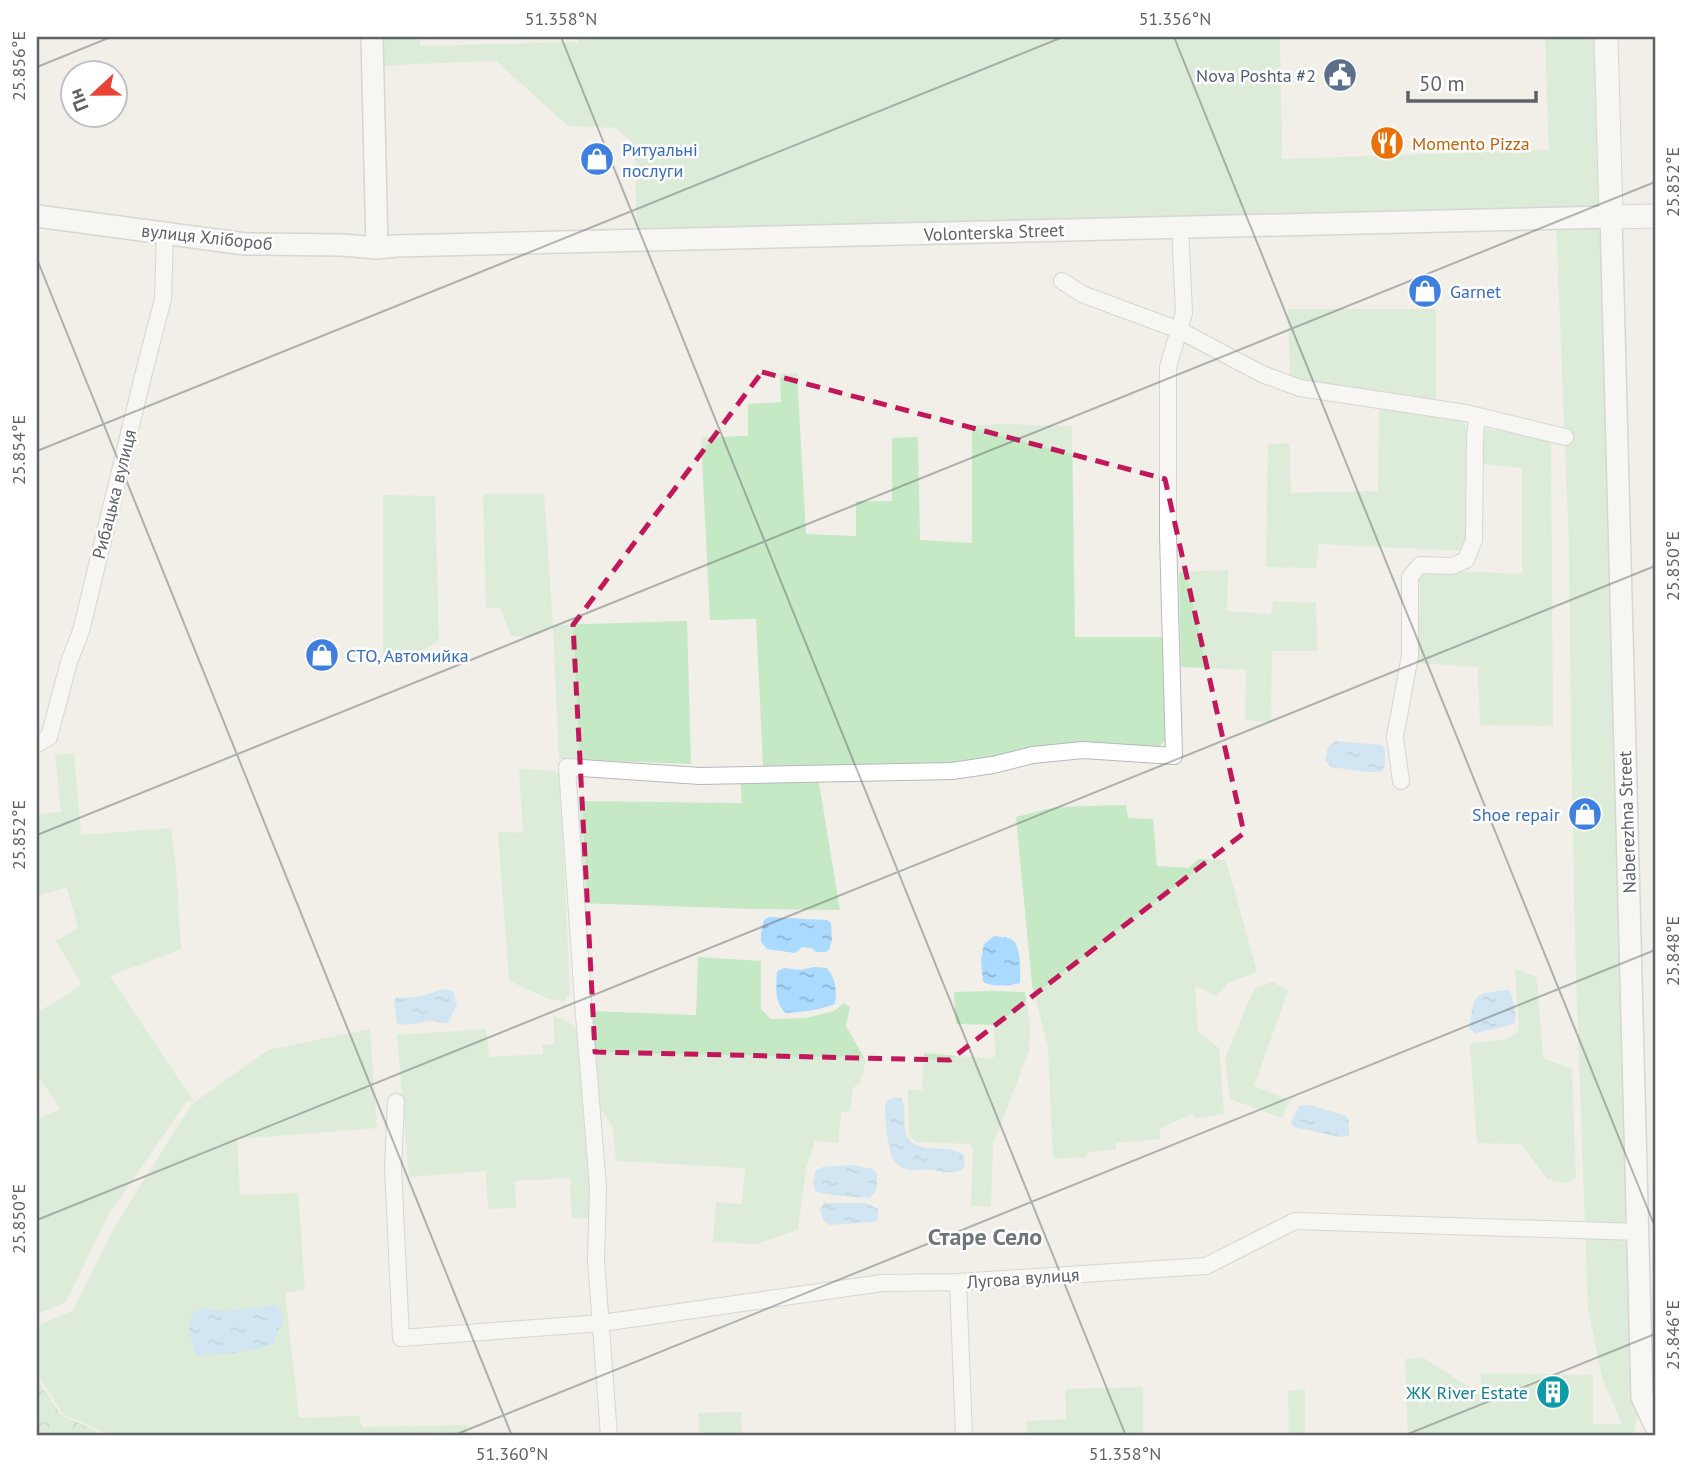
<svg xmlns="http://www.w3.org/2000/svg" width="1692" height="1473" font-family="'PT Sans',sans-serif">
<defs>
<pattern id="forest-crowns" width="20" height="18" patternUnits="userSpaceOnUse" patternTransform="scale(1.75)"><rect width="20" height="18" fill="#c5e8c5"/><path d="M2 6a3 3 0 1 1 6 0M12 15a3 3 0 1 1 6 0" fill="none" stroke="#a3c0a4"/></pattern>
<pattern id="water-ripples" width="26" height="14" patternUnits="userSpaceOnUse" patternTransform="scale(1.75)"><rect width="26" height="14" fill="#aadaff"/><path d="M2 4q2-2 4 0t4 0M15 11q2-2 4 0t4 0" fill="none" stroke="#8eb4d2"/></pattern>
</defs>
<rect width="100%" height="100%" fill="#f1efe8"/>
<path fill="#c5e8c5" d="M372 37H419L420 46 578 42V37H1280L1282 159 1549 150 1545 37H1606L1642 1397 1633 1436H1408L1405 1359 1424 1358 1480 1394 1481 1373 1593 1375V1424H1622L1602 1378 1588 1308 1576 977 1571 734 1569 547 1556 219 637 240 635 159 631 141 616 128 568 126 496 61 415 64 373 67Z
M1288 309H1436V402L1294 381 1290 377Z
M797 373 806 534 856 536V501H892V438L918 437 920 540 972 543V426L999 424 1072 426 1075 637H1167L1166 739 1160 746 1149 749 951 765 763 766 756 619 710 620 701 437 748 436V404L781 402 780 374Z
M1379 406 1457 417 1465 423 1467 431 1468 533 1464 551 1319 544 1316 568 1266 567 1268 444 1289 443 1291 493 1378 491Z
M1484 428 1547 440 1551 445 1553 726 1480 725 1478 667 1418 663 1420 577 1429 570 1522 574V468L1479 464Z
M483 494H544L553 625 687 621 691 764 559 759 553 626C536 637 532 638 511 636L500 608H486Z
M383 495 435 496 439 641 419 653 383 652Z
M1228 570 1227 611 1271 614 1273 601 1316 603 1317 651H1272L1271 722 1245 720 1246 670 1181 667 1179 572Z
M74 753 81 835 171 828 176 869 181 949 110 976 192 1099 195 1100 187 1101 109 1214 66 1302 37 1314V1119L61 1109 37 1075V1013L82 985 56 941 78 928 67 887 37 896V814L61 812 55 755Z
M519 769 556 771 560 775 570 993 565 1001 549 999 514 983 509 979 498 832 523 833Z
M740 778H812L819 783 840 910 755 909 578 903 573 801 742 803Z
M1126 805 1128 818 1153 819 1157 866 1189 868 1198 859 1226 860 1257 972 1229 982 1216 996 1195 986 1198 1032 1219 1048 1224 1114 1196 1118 1191 1114 1159 1129 1161 1139 1116 1143V1149L1089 1152 1086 1157 1053 1159 1048 1047 1032 985 1016 817 1056 807Z
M698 957 761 961V1009L771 1019 806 1018 834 1011 844 1003 850 1007 846 1026 866 1061 860 1083 853 1088 850 1111 841 1112 838 1143 815 1141 806 1169 798 1230 756 1244 713 1242 716 1202 742 1204 745 1168 616 1161 613 1127 601 1110 594 1039 589 1011 696 1015Z
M1515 968 1537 977 1543 1058 1572 1069 1576 1177 1566 1183 1547 1179 1521 1144 1477 1143 1470 1044 1508 1039 1519 1030Z
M1273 982 1288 991 1254 1086 1290 1100 1282 1118 1230 1099 1225 1058 1254 989Z
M991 991 1025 992 1030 1023 1029 1051 993 1144 991 1207 971 1206 973 1148 969 1144 916 1142 909 1134 908 1089 922 1090 924 1053 992 1059 996 1053 993 1025 956 1024 954 992Z
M553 1015 570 1023 580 1032 594 1218 572 1219 570 1178 515 1181 516 1208 488 1209 486 1171 409 1177 397 1035 486 1029 489 1057 543 1054 542 1045 555 1044Z
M370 1029 377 1128 237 1139 240 1195 298 1193 305 1290 285 1293 299 1418 359 1416 362 1427 467 1425 468 1436H113L63 1414 37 1374V1326L73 1311 115 1226 192 1104 268 1050Z
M1143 1387V1436H1027V1421L1066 1419 1065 1389Z
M1305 1389V1436H1289L1288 1391Z
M741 1412 742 1436H700L698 1413Z"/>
<path fill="url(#forest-crowns)" d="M37 1379 61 1415 108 1436H37Z"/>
<path fill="url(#water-ripples)" d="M1335 741 1382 745 1385 750V767L1381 772H1367L1331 767 1325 760 1328 747Z
M769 917 827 920 831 923 832 940 829 950 825 952H816L812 948 802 947 795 953 767 949 761 942V933L764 920Z
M994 936C999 937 1006 937 1011 939 1022 945 1020 972 1020 983 1010 986 992 987 983 982L981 959 984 944Z
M814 967 827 968C836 979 837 991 835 1004 820 1010 803 1012 786 1013 774 1003 776 986 777 971L784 968 801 970Z
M442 989 453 991 457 1005 448 1023C442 1023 435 1021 429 1021 418 1023 408 1027 397 1023L394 1001 396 998C411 998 428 996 442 989Z
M1508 990 1511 993C1513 1003 1518 1015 1514 1024L1475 1033 1469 1029C1476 993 1470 994 1508 990Z
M895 1097 902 1099C907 1111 902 1122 906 1134 914 1156 946 1143 963 1154L965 1167C956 1175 944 1172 933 1170 924 1169 909 1172 901 1167 900 1166 894 1161 893 1159 888 1151 883 1109 886 1101Z
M1310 1105 1346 1116 1349 1121V1136L1340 1137 1294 1127 1291 1122 1299 1106Z
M853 1165 873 1169 877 1174C877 1184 878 1193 869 1198L832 1195 816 1192 813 1184 816 1170 823 1167Z
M824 1203H866L878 1209V1220L874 1222 830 1225 823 1220 820 1209Z
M275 1304C293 1323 275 1326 274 1344 249 1352 222 1356 196 1355 191 1342 180 1311 204 1309 209 1308 215 1311 221 1311 239 1310 258 1308 275 1304Z"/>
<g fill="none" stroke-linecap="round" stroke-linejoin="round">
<g stroke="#b5b8bc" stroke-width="18">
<path id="minor" d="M1062 281 1082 294 1179 330 1262 374 1300 388 1466 413 1565 437
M37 744 49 737 69 662 81 631 143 376 163 299 165 234
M1401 781 1395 737 1410 656V577L1420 565 1452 566 1466 560 1474 540 1475 438 1477 416
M396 1102 393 1167 401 1338 602 1323 882 1283 958 1282 1206 1266 1295 1221 1638 1232
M958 1282 964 1436
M609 1436 596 1260 598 1187 584 1015 567 767 700 776 952 771 993 765 1033 755 1083 750 1174 756 1168 535V367L1184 313 1180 226"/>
</g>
<g stroke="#b5b8bc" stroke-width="24">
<path id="tertiary" d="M372 37 377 248
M37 216 245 244 342 245 377 248 396 246 1611 217 1642 1397 1655 1425"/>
</g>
<g stroke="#b6babf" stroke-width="25">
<path id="secondary" d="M1606 37 1611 217 1655 216"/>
</g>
<use href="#minor" stroke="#fff" stroke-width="16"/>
<use href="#tertiary" stroke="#fff" stroke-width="21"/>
<use href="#secondary" stroke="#fff" stroke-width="23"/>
</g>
<path d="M0 0H1692V1473H0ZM762 372 1165 479 1244 833 950 1060 595 1052 573 625Z" fill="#f1efe8" fill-opacity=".55" fill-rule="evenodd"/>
<path fill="none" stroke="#c2185b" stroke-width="5" stroke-dasharray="14 9" stroke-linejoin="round" d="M762 372 1165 479 1244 833 950 1060 595 1052 573 625Z"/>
<path fill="none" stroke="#5f6368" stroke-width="2" stroke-opacity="0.45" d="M561 37 1126 1436M1174 37 1655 1227M37 67 111 37M37 259 512 1436M37 451 1063 37M37 835 1655 182M37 1220 1655 566M452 1436 1655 950M1403 1436 1655 1334"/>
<defs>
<g id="civic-disc" transform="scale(1.75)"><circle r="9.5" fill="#5c6f8a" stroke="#fff"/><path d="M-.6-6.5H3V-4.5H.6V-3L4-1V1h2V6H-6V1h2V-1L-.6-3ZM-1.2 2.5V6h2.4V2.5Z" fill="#fff"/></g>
<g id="restaurant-disc" transform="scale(1.75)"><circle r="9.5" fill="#e8710a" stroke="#fff"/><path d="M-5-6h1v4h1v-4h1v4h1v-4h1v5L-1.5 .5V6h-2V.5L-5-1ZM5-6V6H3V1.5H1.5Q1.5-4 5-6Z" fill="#fff"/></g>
<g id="shop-disc" transform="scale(1.75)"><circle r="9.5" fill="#3f7fe0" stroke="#fff"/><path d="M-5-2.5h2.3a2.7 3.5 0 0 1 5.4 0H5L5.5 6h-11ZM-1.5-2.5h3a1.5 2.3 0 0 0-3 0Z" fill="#fff"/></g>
<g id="building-disc" transform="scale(1.75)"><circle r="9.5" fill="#0f9aa8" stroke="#fff"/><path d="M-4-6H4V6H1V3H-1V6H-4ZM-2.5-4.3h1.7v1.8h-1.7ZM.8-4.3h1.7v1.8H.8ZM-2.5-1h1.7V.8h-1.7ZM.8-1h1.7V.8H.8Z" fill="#fff"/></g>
</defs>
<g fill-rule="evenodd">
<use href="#civic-disc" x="1340" y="75"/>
<use href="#restaurant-disc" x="1387" y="143"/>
<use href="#shop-disc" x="597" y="159"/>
<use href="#shop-disc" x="1425" y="291"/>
<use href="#shop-disc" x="322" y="655"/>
<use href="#shop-disc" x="1585" y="814"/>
<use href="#building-disc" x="1553" y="1392"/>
</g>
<g text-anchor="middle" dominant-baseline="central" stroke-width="5" stroke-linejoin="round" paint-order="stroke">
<g font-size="18" fill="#4e5e75" stroke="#fff" text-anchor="end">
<text x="1316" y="75">Nova Poshta #2</text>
</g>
<g font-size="18" fill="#c56008" stroke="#fff" text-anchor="start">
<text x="1412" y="143">Momento Pizza</text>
</g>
<g font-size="18" fill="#366cbe" stroke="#fff" text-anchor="start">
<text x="622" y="149">Ритуальні<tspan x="622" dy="21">послуги</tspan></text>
<text x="1450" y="291">Garnet</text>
<text x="346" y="655">СТО, Автомийка</text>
<text x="1560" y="814" text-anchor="end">Shoe repair</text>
</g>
<g font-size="18" fill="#5f6368" stroke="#fff">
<text transform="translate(994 232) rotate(-2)">Volonterska Street</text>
<text transform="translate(207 237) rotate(6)">вулиця Хлібороб</text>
<text transform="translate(114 494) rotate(-76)">Рибацька вулиця</text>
<text transform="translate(1627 822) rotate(-92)">Naberezhna Street</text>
<text transform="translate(1023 1278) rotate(-4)">Лугова вулиця</text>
</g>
<g font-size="18" fill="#0d838f" stroke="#fff" text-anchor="end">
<text x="1528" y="1392">ЖК River Estate</text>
</g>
<g font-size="24" font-weight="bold" fill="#70757a" stroke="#fff">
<text x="985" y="1236">Старе Село</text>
</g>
</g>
<rect width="1692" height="1473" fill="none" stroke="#ffffff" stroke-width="77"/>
<g transform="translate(94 94) rotate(248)"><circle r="33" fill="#ffffff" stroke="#bfc1c3" stroke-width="2"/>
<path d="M0-5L12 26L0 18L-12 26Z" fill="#ea4335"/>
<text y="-10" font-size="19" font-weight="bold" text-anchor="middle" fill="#5f6368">Пн</text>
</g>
<path d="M1408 91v10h128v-10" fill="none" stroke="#5f6368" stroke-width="3.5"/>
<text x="1419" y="91" font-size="21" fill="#5f6368" stroke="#ffffff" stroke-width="5" paint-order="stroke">50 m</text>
<rect x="38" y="38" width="1616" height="1396" fill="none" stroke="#5f6368" stroke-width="2.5"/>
<g font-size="18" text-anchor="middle" fill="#5f6368">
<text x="561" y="25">51.358°N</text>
<text x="1175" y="25">51.356°N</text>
<text transform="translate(19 66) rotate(-90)" y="6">25.856°E</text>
<text transform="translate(1673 182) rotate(-90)" y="6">25.852°E</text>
<text transform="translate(19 450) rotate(-90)" y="6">25.854°E</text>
<text transform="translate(1673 566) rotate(-90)" y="6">25.850°E</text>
<text transform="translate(19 835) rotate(-90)" y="6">25.852°E</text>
<text transform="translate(1673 951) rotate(-90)" y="6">25.848°E</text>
<text transform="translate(19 1219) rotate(-90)" y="6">25.850°E</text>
<text transform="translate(1673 1335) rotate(-90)" y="6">25.846°E</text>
<text x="512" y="1460">51.360°N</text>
<text x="1125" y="1460">51.358°N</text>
</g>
</svg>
